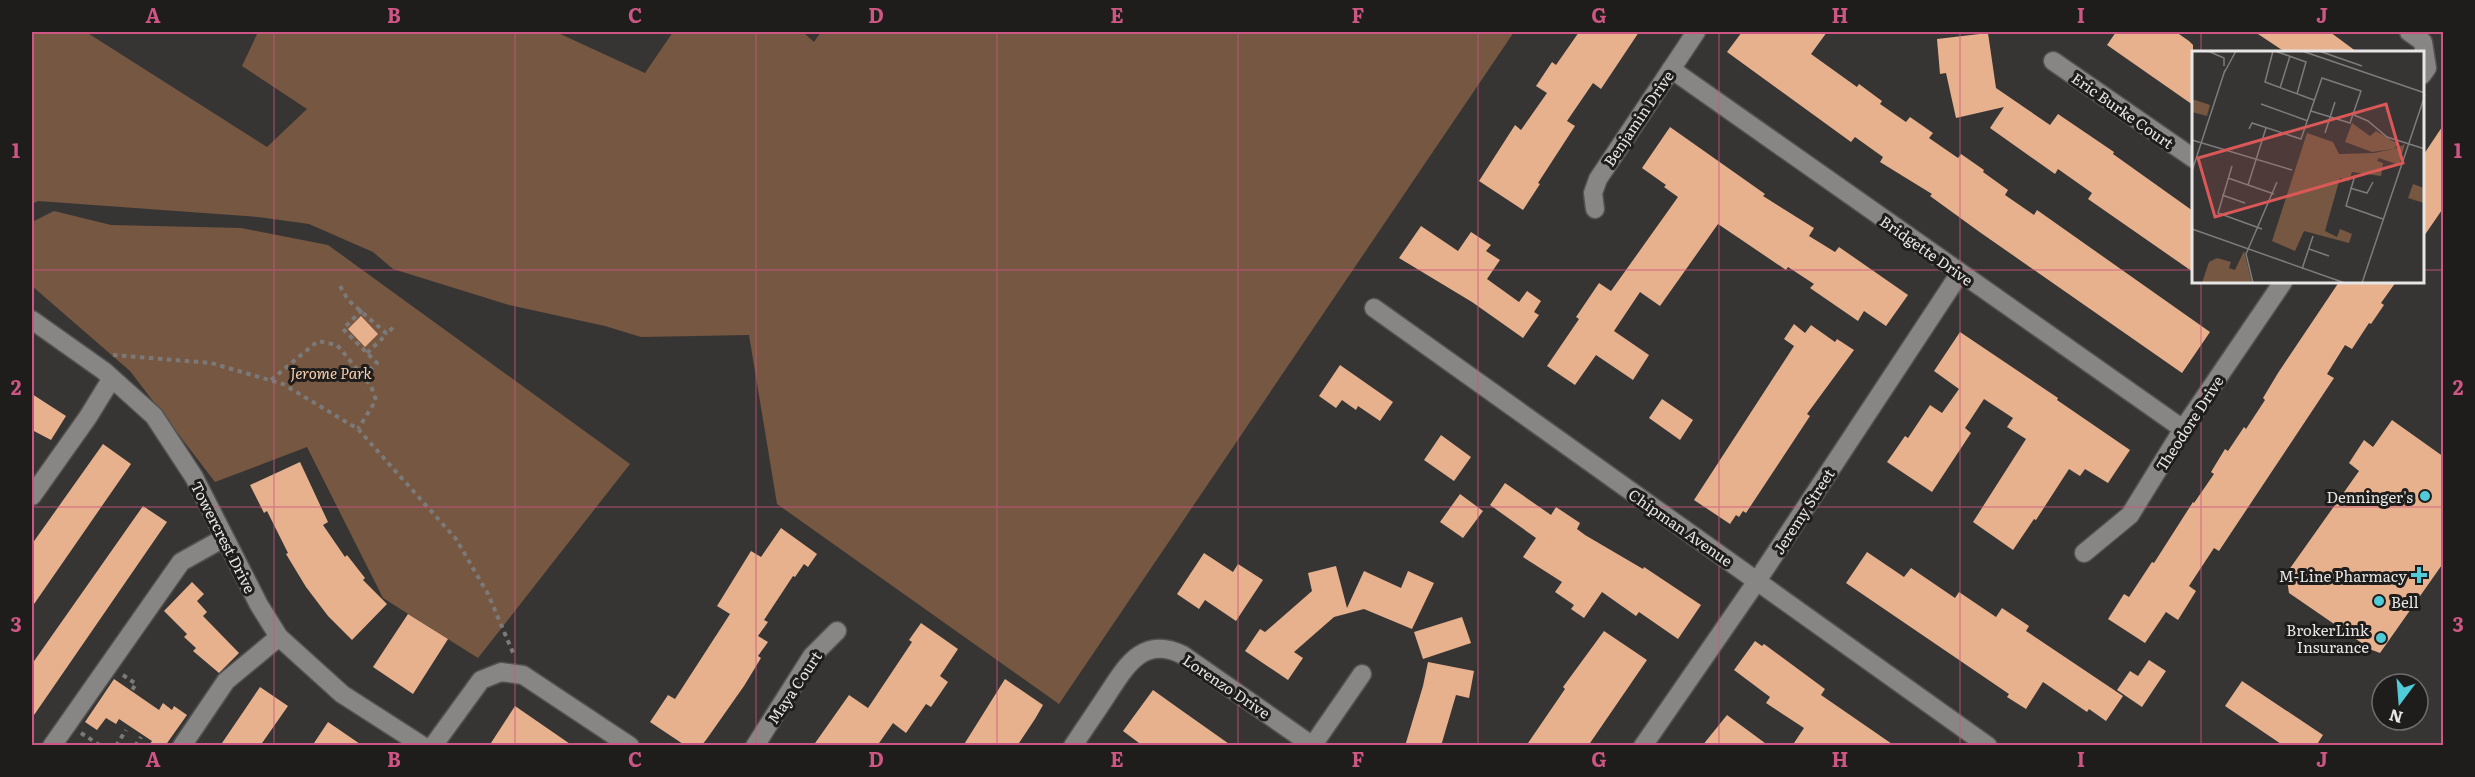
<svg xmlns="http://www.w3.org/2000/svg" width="2475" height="777" font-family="Literata,serif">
<rect width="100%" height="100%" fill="#373534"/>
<path fill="#765741" d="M32 32H86L267 147 307 109 242 66 258 32H556L645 73 673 32H803L814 42 821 32H1514L1059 704 777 504 749 335 641 337 605 326 509 305 393 269 373 252 309 224 258 217 38 201 32 204Z
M54 211 111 225 241 228 328 245 630 464 478 658 383 598 307 447 215 482 130 371 32 286V222Z"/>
<path fill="#e7b18d" d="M1579 32H1639L1601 89 1593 83 1567 121 1575 126 1538 183 1540 184 1523 210 1479 181 1515 125 1521 130 1547 93 1536 86 1552 62 1556 65Z
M1742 32H1827L1811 54 1857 87 1859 84 1882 101 1880 104 1906 122 1910 117 1933 133 1929 138 1958 158 1961 154 1984 170 1983 172 2008 190 2005 195 2034 215 2037 210 2210 332 2182 373 1981 233 1930 196 1932 194 1880 162 1883 157 1855 137 1851 142 1727 52Z
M2116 32H2176L2189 41 2193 45V105L2107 45Z
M2255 32H2330L2357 52H2285Z
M1988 33 1996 88 2050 125 2058 114 2114 152 2113 154 2193 211V272L2088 199 2092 193 2058 169 2055 174 1990 128 2004 107 1956 118 1946 73 1940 74 1937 39Z
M2444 124V207L2422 239V157Z
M1670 127 1765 194 1763 196 1814 228 1809 236 1835 252 1839 247 1908 295 1886 326 1864 311 1858 321 1810 288 1814 284 1788 267 1786 270 1718 224 1660 306 1640 292 1614 331 1649 355 1633 380 1596 355 1575 385 1547 366 1579 319 1576 317 1599 283 1611 291 1678 197 1664 187 1666 185 1642 168Z
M1421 226 1458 251 1471 232 1491 245 1486 251 1500 260 1487 279 1519 302 1527 291 1541 301 1534 312 1539 315 1523 338 1472 302 1399 258Z
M2339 282H2396L2381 303 2384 305 2371 324 2369 323 2352 349 2345 345 2327 374 2334 378 2219 551 2214 548 2189 586 2196 591 2178 620 2166 612 2145 643 2108 619 2124 594 2129 597 2152 562 2154 563 2193 502 2194 503 2214 474 2211 472 2225 449 2228 451 2244 427 2246 429 2265 400 2263 398 2278 373Z
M361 316 378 334 365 347 348 329Z
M1794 324 1805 333 1811 325 1835 342 1837 339 1854 350 1807 414 1810 416 1746 513 1743 511 1739 517 1736 515 1730 524 1694 500 1794 346 1784 339Z
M1960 332 2058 398 2057 400 2130 450 2108 483 2085 469 2080 476 2069 469 2036 520 2034 519 2013 550 1973 522 2026 439 2007 427 2013 418 1984 399 1965 428 1971 433 1932 492 1887 462 1905 436 1908 438 1930 405 1942 413 1959 389 1934 371Z
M1340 365 1393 402 1380 421 1358 406 1356 410 1342 400 1336 408 1319 396Z
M32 394 66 416 51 440 32 430Z
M1662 399 1693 420 1680 440 1649 418Z
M2392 420 2444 457V562L2380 653 2372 650 2289 593 2286 574 2359 471 2349 463 2364 440 2373 447Z
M1441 435 1471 457 1454 481 1424 460Z
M103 444 131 464 32 607V544Z
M300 462 328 522 323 525 345 557 347 555 365 578 363 580 387 604 352 640 328 616 306 587 286 554 288 553 267 511 264 513 250 485Z
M1505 483 1551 515 1556 507 1580 523 1577 529 1585 535 1643 569 1644 567 1701 605 1678 639 1639 612 1636 616 1602 592 1584 618 1571 609 1574 605 1555 592 1562 582 1523 557 1536 538 1490 505Z
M1460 494 1483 511 1463 538 1440 522Z
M143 506 167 522 32 718V664Z
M781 528 817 554 808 567 804 564 795 577 793 576 764 620 768 622 758 636 768 642 758 656 761 658 744 686 706 740 701 746H686L650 722 668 695 675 699 730 614 717 606 751 551 761 557Z
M1867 552 1904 577 1911 568 1955 598 1959 592 1996 617 2002 608 2029 626 2026 631 2123 696 2106 721 2089 709 2087 712 2043 682 2026 709 2007 697 2009 694 1846 583Z
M1204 553 1233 572 1238 564 1263 580 1236 621 1205 600 1199 609 1177 594Z
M1336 566 1347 608 1364 571 1401 588 1408 571 1434 583 1412 629 1364 609 1334 617 1294 652 1303 658 1288 680 1245 651 1260 629 1265 632 1312 591 1308 573Z
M192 582 204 594 197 601 207 612 203 616 239 653 219 673 193 651 196 648 184 637 187 634 164 611Z
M408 614 448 639 413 694 373 667Z
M1462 617 1471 643 1423 659 1414 632Z
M921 623 958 649 940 676 948 682 931 707 926 704 906 733 893 723 877 746H813L849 695 868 708 912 642 909 640Z
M1604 631 1647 660 1588 746H1526L1565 689 1563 687Z
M1755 641 1762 646 1764 644 1825 689 1821 695 1895 746H1792L1804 728 1766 703 1770 697 1734 670Z
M2149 660 2166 671 2142 707 2117 690 2130 671 2138 676Z
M1428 662 1474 671 1469 698 1456 695 1441 746H1405L1423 686Z
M114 679 159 710 163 703 172 710 174 706 187 715 165 746H153L150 744 152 741 119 719 116 724 106 718 97 730 85 722Z
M1005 679 1043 705 1035 719 1017 746H963Z
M2242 681 2323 735 2316 746H2284L2225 706Z
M260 687 288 706 260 746H220Z
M1153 690 1181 710 1232 746H1143L1123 731Z
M515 706 573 746H489Z
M1727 715 1769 746H1702Z
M328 722 363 746H312Z"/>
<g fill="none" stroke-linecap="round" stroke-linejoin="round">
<g stroke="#535150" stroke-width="21">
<path id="minor" d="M2409 32 2423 42 2427 68 2422 75
M2053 61 2193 158
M1671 69 2183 429
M1595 209 1593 193 1598 179 1696 32
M1374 308 1988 746
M32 320 104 371 154 416 194 477 259 605 279 637 342 694 423 746
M32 496 88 417 112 378
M2084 553 2130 515 2183 429 2283 282
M1313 745 1362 674
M52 746 181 562 224 538
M182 746 226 681 279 637
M433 746 481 680 501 672 523 675 630 746
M755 746 812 656 837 631
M1073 746C1084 729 1096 712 1107 695 1126 666 1143 635 1183 655L1313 746
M1643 746 1757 581 1960 273"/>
</g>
<path stroke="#7b7a79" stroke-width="4" stroke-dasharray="4.5 4.5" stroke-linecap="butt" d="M340 286 348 300 387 334 395 325
M362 310 343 329 377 363 363 376
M367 353 387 334
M113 355 211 363 283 384 358 429 456 539 488 594 514 655
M271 380 318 341 337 345 371 386 376 400 358 429
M123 675 136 684 132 690
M81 733 101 746
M116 746 126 730
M135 746 141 737"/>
<use href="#minor" stroke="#888684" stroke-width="18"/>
</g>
<path fill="none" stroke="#cd5684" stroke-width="1.5" stroke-opacity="0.55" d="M274 32V746M515 32V746M756 32V746M997 32V746M1238 32V746M1478 32V746M1719 32V746M1960 32V746M2201 32V52M32 270H2193M2422 270H2444M2201 282V746M32 507H2444"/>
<g fill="#52cbd9" stroke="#1e1d1c" stroke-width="2">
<circle cx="2425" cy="496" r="6"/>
<path d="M2416 566h6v6h6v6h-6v6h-6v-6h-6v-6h6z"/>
<circle cx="2379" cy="601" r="6"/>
<circle cx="2381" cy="638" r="6"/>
</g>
<g text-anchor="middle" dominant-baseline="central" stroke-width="6" stroke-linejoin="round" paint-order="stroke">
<g font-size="15" fill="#e7e6e5" stroke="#1e1d1c">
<text transform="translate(2123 110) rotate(35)">Eric Burke Court</text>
<text transform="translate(1638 118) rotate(-56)">Benjamin Drive</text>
<text transform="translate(1927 250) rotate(35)">Bridgette Drive</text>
<text transform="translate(2189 423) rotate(-57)">Theodore Drive</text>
<text transform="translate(1803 511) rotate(-57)">Jeremy Street</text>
<text transform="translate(1681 527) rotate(35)">Chipman Avenue</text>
<text transform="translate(224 537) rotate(63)">Towercrest Drive</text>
<text transform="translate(1227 686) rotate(34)">Lorenzo Drive</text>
<text transform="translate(794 687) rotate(-56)">Maya Court</text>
</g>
<g font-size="15" font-style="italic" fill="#fccfb0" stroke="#1e1d1c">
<text x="331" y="372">Jerome Park</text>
</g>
<g font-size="15" fill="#e7e6e5" stroke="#1e1d1c" text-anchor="end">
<text x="2413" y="496">Denninger's</text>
<text x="2407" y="575">M-Line Pharmacy</text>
<text x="2391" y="601" text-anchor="start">Bell</text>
<text x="2369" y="629">BrokerLink<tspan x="2369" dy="17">Insurance</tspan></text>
</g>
</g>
<g transform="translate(2192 51)">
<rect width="232" height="232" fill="#373534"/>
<path d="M0 48 18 54 15 65 0 61ZM160 72 178 85 184 80 206 93 202 98 213 93 207 114 187 107 185 110 191 112 189 125 160 121 157 130 148 127 133 180 145 186 148 178 165 185 160 183 157 192 112 180 103 200 80 190 115 82 141 91 147 103 182 102 201 98 180 101 153 91ZM221 133 232 137V152L216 147ZM52 200 60 232H10L17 211 25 207 39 211 37 217 43 219Z" fill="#765741"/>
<path fill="none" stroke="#7d7c7b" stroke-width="1.5" d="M16 0 32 7V15M81 0 73 31 122 49M83 0 114 11 105 43M110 0 233 42M127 0 170 15M32 22 44 0M88 37 98 5M69 53 116 70M162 64 176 70 195 86 233 98M57 78 60 72 109 88 130 27 169 40 158 72 119 60M133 82 143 51M0 89 100 119M40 115 26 162 70 178M0 120 33 19M163 124 154 155 191 168M36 127 82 143M56 134 74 77M158 137 175 142 181 131M30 144 53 152M0 178 153 232M117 198 137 205M110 218 121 185M61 232 54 203 85 131M170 232 233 44"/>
<path fill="#da5857" fill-opacity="0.15" stroke="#da5857" stroke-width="3" d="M194 53 211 112 23 166 6 107Z"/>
<rect width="232" height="232" fill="none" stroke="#e7e6e5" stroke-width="3"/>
</g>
<rect width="2475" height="777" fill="none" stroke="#1e1d1c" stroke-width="66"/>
<g transform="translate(2400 702) rotate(196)"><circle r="28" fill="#1e1d1c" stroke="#6e6d6c" stroke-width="1.5"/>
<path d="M0-4.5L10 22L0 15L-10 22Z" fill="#52cbd9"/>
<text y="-9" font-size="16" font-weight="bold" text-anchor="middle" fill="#e7e6e5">N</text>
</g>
<rect x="33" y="33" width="2409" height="711" fill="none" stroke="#cd5684" stroke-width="2"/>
<g font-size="20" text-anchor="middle" font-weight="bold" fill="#cd5684">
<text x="153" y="23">A</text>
<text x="394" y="23">B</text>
<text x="635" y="23">C</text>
<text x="876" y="23">D</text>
<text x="1117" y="23">E</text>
<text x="1358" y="23">F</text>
<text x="1599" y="23">G</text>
<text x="1840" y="23">H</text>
<text x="2081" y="23">I</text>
<text x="2322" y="23">J</text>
<text x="16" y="158">1</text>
<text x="2458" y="158">1</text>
<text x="16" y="395">2</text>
<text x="2458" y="395">2</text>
<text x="16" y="632">3</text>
<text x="2458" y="632">3</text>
<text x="153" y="767">A</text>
<text x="394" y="767">B</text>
<text x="635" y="767">C</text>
<text x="876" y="767">D</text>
<text x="1117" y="767">E</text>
<text x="1358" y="767">F</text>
<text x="1599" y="767">G</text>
<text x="1840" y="767">H</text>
<text x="2081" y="767">I</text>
<text x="2322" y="767">J</text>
</g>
</svg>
